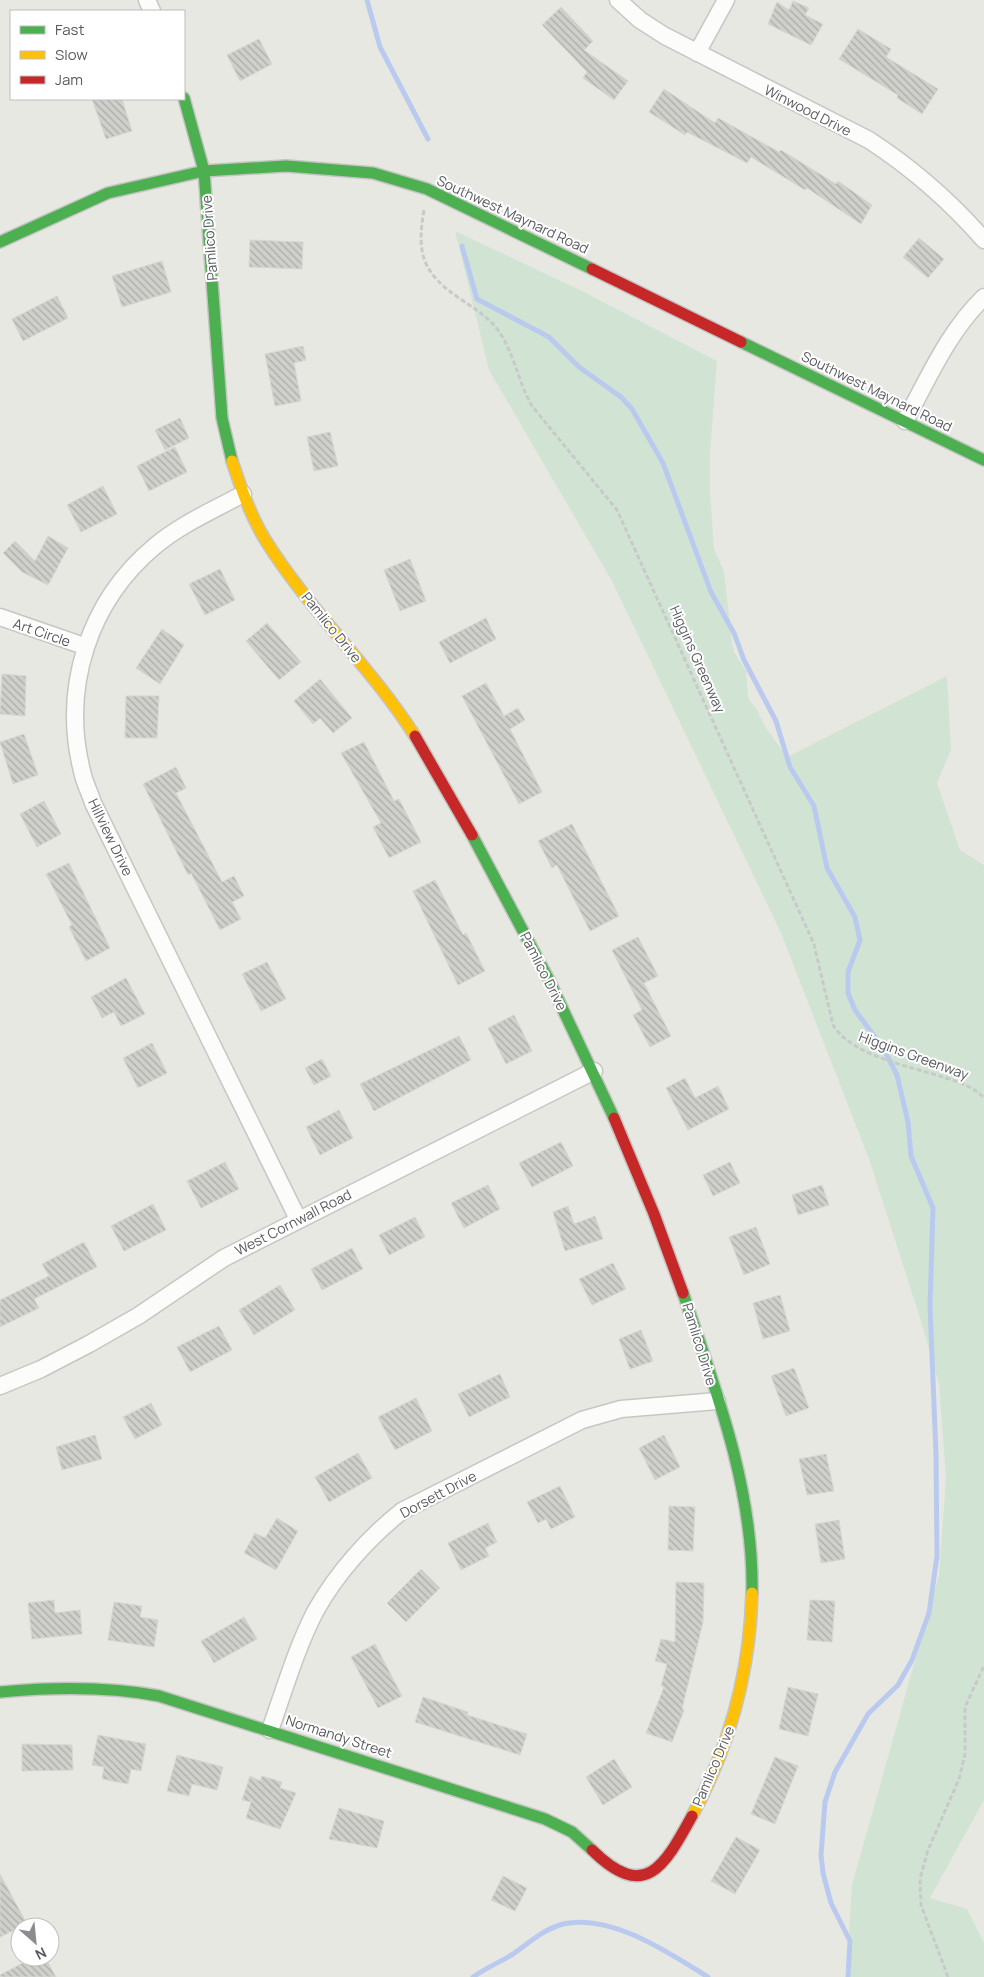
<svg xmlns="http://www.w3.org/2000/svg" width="984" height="1977" font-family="Manrope,sans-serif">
<defs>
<pattern id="building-back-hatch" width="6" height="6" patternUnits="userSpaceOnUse" patternTransform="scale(1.25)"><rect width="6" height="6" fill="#cfcfcb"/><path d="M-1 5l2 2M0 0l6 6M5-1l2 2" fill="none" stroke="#ababa8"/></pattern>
</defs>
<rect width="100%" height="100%" fill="#e8e8e2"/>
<path fill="#d1e4d4" d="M455 231 582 291 717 361 710 454V492L714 548 724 572 732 642 734 652 746 671 748 696 751 703 755 706 766 728 787 757 947 676 951 750 937 783 960 850 984 865V1800L930 1898 967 1909 984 1943V1977H846L852 1885 939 1575 946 1478 939 1384 920 1318 869 1159 781 933 612 581 489 370Z"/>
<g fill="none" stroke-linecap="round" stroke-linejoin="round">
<path stroke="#bacaef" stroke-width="5" d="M367 0 380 47 428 139
M462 246 477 299 549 337 579 367 621 397 632 409 663 463 711 592 734 633 744 660 776 721 790 767 814 806 827 868 855 917 860 940 848 972V993L855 1010 883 1048 897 1075 908 1122 911 1156 933 1208 930 1306 936 1454 937 1556 929 1613 912 1660 898 1685 868 1714 835 1772 825 1802 821 1855 823 1873 831 1903 850 1941 848 1977
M473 1977C486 1968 500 1962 513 1954 529 1943 544 1929 563 1924 611 1913 669 1953 708 1977"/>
</g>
<path fill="url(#building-back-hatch)" stroke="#d7d7d2" d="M793 1 809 8 805 15 823 24 811 45 768 24 777 2 789 10Z
M561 7 593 41 584 50 628 81 614 100 583 78 587 72 542 25Z
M858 29 891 49 886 57 938 89 922 114 897 98 898 95 839 59Z
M259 39 272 64 240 81 227 55Z
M664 89 715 123 718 118 779 152 781 150 836 184 838 181 872 205 861 224 807 188 805 190 751 157 747 163 687 132 685 135 649 112Z
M92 99H122L132 131 106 139Z
M919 238 944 259 928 278 903 257Z
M250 240 303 242 302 269 249 267Z
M162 261 171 292 122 307 112 276Z
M57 296 68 318 23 341 12 319Z
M303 346 306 360 294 363 301 401 275 406 265 354Z
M180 418 189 438 165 450 155 430Z
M330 432 338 466 314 471 307 437Z
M175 447 187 472 149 491 137 466Z
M103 486 117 514 81 532 67 505Z
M48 536 68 548 48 585 22 572 3 553 15 541 35 561Z
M410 559 426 601 400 611 384 570Z
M220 569 235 600 205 615 189 584Z
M486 618 496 639 450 663 439 642Z
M267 623 301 662 279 680 246 641Z
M162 629 184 645 160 684 136 668Z
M2 674 26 676 25 716 0 714Z
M320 679 352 718 333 733 320 718 313 724 294 701Z
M486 683 504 716 518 708 525 720 510 729 542 792 519 804 462 696Z
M126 696H159L157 738H125Z
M24 734 38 775 13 784 0 742Z
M364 742 394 801 399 799 421 842 389 858 373 827 381 823 341 753Z
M176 767 186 788 176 793 222 882 234 876 244 896 232 902 241 919 220 930 191 873 188 875 143 784Z
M44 801 61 834 37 847 20 814Z
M572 824 619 916 590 931 557 865 552 868 538 841Z
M69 863 110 948 86 961 69 927 72 925 46 874Z
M435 880 463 935 466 933 485 971 458 985 413 891Z
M638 937 658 976 644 983 671 1036 650 1047 633 1015 642 1010 612 950Z
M267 962 286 999 261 1011 242 974Z
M126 978 145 1014 121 1026 114 1012 102 1018 91 997Z
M514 1015 532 1051 506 1064 488 1028Z
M459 1036 471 1060 374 1111 360 1084Z
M152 1043 167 1073 138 1088 123 1058Z
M322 1059 331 1076 314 1085 305 1068Z
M685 1078 695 1098 718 1086 729 1109 688 1130 666 1088Z
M339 1110 353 1138 320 1155 306 1127Z
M561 1142 573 1166 532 1187 519 1163Z
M225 1162 239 1189 201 1208 187 1181Z
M730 1162 740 1183 713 1196 703 1175Z
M488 1185 500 1209 464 1228 451 1203Z
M822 1185 829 1205 798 1215 792 1195Z
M153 1204 166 1230 124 1251 111 1226Z
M568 1206 574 1224 595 1216 603 1239 565 1251 553 1212Z
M415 1217 425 1237 389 1255 379 1235Z
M756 1227 770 1264 744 1275 729 1237Z
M84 1242 97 1267 34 1299 39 1308 0 1327V1300L49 1276 42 1264Z
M352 1248 363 1269 322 1290 311 1269Z
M613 1263 626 1289 592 1305 579 1279Z
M280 1285 295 1310 254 1335 239 1310Z
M780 1295 790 1331 763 1339 753 1303Z
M219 1326 232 1350 190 1372 177 1347Z
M641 1330 653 1361 630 1369 619 1339Z
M794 1368 809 1408 786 1416 771 1376Z
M500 1374 510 1397 469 1417 458 1394Z
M416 1398 432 1431 395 1450 378 1417Z
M151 1403 162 1425 135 1439 123 1417Z
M95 1435 102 1459 62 1470 56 1447Z
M664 1435 680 1467 655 1480 639 1448Z
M358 1453 372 1478 329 1502 315 1477Z
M826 1454 834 1491 807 1495 799 1459Z
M560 1486 575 1517 551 1529 546 1519 538 1523 527 1502Z
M669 1506 695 1507 693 1551 668 1550Z
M277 1518 298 1531 276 1570 244 1553 255 1533 265 1538Z
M839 1520 845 1559 821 1563 815 1524Z
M488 1523 497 1542 485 1548 489 1556 461 1570 448 1543Z
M421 1569 440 1588 406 1622 387 1603Z
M676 1582 704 1583 703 1622 682 1709 684 1710 672 1742 646 1733 664 1687 661 1686 667 1664 655 1661 661 1639 675 1642Z
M54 1600 55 1613 80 1610 82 1634 32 1639 28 1603Z
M810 1600 835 1601 832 1642 807 1640Z
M114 1602 142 1606 140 1617 158 1620 154 1647 108 1640Z
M244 1617 257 1639 214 1663 201 1641Z
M375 1644 402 1696 378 1708 351 1657Z
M788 1687 818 1694 808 1736 779 1729Z
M423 1697 468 1712 467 1715 527 1734 520 1755 415 1722Z
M98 1735 146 1744 141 1771 131 1769 128 1784 102 1779 104 1767 92 1765Z
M22 1744 72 1745 73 1770 22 1771Z
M177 1755 223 1767 217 1790 192 1784 189 1796 167 1791Z
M775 1757 798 1766 775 1824 751 1814Z
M614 1759 632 1787 603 1805 586 1777Z
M250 1776 260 1781 262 1776 282 1782 280 1788 296 1793 280 1829 246 1818 251 1802 242 1800Z
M339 1808 384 1821 377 1848 329 1839Z
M736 1837 760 1850 735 1894 711 1881Z
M0 1874 27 1924 0 1937Z
M503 1876 527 1888 515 1911 491 1900Z
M34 1957H45L56 1977H0V1975Z"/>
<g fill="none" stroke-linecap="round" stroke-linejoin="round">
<g stroke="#c6c6c4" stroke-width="19">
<path id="street" d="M147 0 152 11
M618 0 640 20 665 36 869 140C912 168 950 201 984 240
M697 53 726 0
M905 421C929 377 948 332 984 297
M243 494C214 510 181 524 155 546 89 601 61 687 82 771 84 782 90 793 93 803L298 1219
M0 617 84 646
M0 1386 41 1369 89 1344 138 1316 224 1258 594 1071
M270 1730C284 1691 296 1649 315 1612 336 1574 368 1538 402 1511L582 1420 621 1409 717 1401"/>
</g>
<g stroke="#c4c4c3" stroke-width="14">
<path id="fast" d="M184 98 204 171 222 418 232 461
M0 242 108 193 204 171 286 166 373 173 427 189 592 269
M741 342 984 460
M472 835 549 980 614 1118
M683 1293C716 1390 754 1490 752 1593
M0 1692C54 1687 106 1686 159 1696L545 1819 572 1832 592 1850"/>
</g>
<g stroke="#c4c4c3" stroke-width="14">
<path id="slow" d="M232 461C241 488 251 517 266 541 310 611 371 667 415 736
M692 1816C730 1746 750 1672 752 1593"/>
</g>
<g stroke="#c4c4c3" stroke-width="14">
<path id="jam" d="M592 269 741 342
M415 736 472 835
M614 1118 654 1214 683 1293
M592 1850C645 1902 664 1867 692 1816"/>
</g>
<path stroke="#c7cac9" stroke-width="3" stroke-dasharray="5 2.5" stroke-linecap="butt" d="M424 210C416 255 423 274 462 300 475 309 488 317 498 330 514 352 518 382 532 406L617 510 814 944 833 1025C852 1056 909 1066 943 1077 958 1082 973 1086 984 1098
M948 1977 921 1905 920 1879 928 1850 959 1779 965 1754V1707L984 1666"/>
<use href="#street" stroke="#fcfcfb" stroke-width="16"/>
<use href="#fast" stroke="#4caf50" stroke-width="11"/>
<use href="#slow" stroke="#ffc107" stroke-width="11"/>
<use href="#jam" stroke="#c62828" stroke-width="11"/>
</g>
<g text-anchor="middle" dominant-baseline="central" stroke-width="4" stroke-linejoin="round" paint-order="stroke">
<g font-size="14" fill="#595a60" stroke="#fff">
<text transform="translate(808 110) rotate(27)">Winwood Drive</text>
<text transform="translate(513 214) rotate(25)">Southwest Maynard Road</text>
<text transform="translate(209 238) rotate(-94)">Pamlico Drive</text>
<text transform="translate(877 391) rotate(26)">Southwest Maynard Road</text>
<text transform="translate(332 627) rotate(51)">Pamlico Drive</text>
<text transform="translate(42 632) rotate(19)">Art Circle</text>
<text transform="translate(698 659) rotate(66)">Higgins Greenway</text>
<text transform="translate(111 837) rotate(64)">Hillview Drive</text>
<text transform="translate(544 971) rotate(63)">Pamlico Drive</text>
<text transform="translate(914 1055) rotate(20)">Higgins Greenway</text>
<text transform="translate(293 1222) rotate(-27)">West Cornwall Road</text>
<text transform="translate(700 1344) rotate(73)">Pamlico Drive</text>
<text transform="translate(438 1494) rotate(-28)">Dorsett Drive</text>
<text transform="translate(339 1736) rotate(18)">Normandy Street</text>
<text transform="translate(713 1766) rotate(-67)">Pamlico Drive</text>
</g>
</g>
<rect x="10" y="10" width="175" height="90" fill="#ffffff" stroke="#bdbdbf"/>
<rect x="20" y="26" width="25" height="8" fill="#4caf50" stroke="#bdbdbf"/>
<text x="55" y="35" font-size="15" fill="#595a60">Fast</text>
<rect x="20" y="51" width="25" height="8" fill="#ffc107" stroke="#bdbdbf"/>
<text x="55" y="60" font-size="15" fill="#595a60">Slow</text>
<rect x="20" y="76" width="25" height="8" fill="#c62828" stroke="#bdbdbf"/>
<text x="55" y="85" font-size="15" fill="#595a60">Jam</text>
<g transform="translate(35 1942) rotate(153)"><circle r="24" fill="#ffffff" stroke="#bdbdbf"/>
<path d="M0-4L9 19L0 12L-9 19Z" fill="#8b8c8e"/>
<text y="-8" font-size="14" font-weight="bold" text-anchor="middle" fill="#595a60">N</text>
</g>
</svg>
